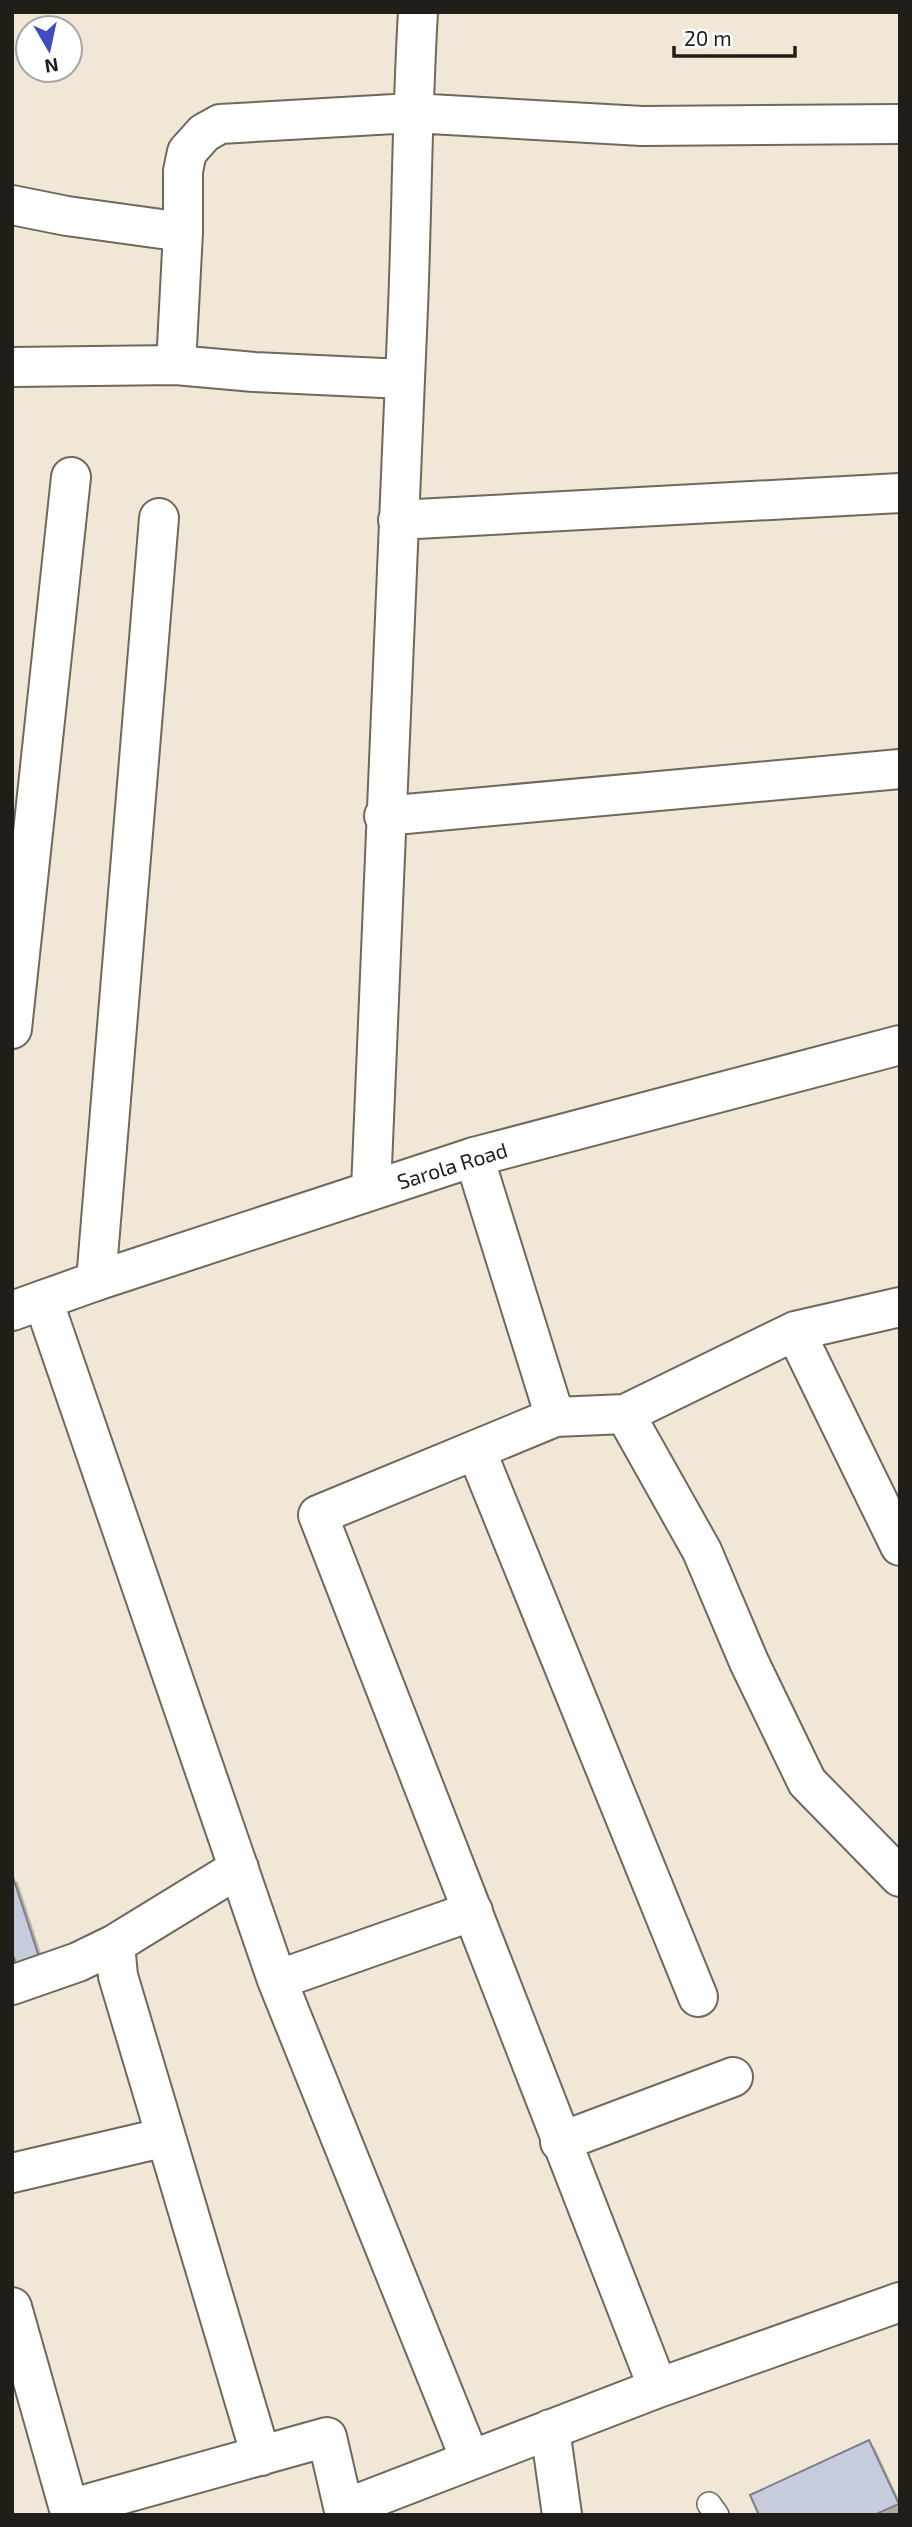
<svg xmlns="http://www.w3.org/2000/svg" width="912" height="2527" font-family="'Exo 2',sans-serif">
<defs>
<filter id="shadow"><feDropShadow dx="4.5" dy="8" stdDeviation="0" flood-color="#0004"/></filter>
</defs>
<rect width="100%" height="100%" fill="#f0e7d7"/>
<path fill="#c7ccdc" stroke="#7a7f8e" stroke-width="2" filter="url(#shadow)" d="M12 1874 39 1957 16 1964 12 1952Z
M869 2440 899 2504 874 2515H759L750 2495Z"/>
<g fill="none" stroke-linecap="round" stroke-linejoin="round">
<g stroke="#70685a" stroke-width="26">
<path id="service" d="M709 2504 717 2515"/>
</g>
<g stroke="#70685a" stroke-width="42">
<path id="minor" d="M12 205 67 216 183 232
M176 365 183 232V171L187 152 204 133 220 124 412 113 642 126 900 124
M12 367 176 365 254 372 404 379
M398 520 900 493
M384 816 900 769
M12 1029 71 477
M474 1157 555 1417
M371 1190C381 896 394 602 408 308 412 209 412 111 418 12
M96 1281 159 518
M43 1300 277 1980 470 2459
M795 1331 900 1546
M625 1414 795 1331 900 1307
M476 1450 698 1997
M239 1868 115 1944 118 1976 261 2456
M900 1877 807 1782 749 1662 702 1551 625 1414 555 1417 318 1515 658 2388 900 2302
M277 1980 473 1911
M12 1985 78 1962 115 1944
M560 2142 733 2077
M12 2173 166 2137
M12 2307 69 2509 327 2437 345 2515
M550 2429 562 2515
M344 2509 658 2388"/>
</g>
<g stroke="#70685a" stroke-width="42">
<path id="secondary" d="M12 1311 96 1281 474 1157 900 1045"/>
</g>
<use href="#service" stroke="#fff" stroke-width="23"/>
<use href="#minor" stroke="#fff" stroke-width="38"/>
<use href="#secondary" stroke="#fff" stroke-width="38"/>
</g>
<g text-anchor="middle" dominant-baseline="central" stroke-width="5" stroke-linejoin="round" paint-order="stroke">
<g font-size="21" fill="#211d18" stroke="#fff">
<text transform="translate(452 1165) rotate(-17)">Sarola Road</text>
</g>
</g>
<rect width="912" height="2527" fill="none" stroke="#211d18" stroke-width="28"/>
<g transform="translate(49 49) rotate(171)"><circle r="33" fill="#ffffff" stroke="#a6a5a3" stroke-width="2"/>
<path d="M0-5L12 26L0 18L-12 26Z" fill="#3d4dc0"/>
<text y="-10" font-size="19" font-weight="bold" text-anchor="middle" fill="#211d18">N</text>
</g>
<path d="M674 46v10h121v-10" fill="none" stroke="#211d18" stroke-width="3.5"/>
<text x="684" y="46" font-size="21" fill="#211d18" stroke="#ffffff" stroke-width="5" paint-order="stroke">20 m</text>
</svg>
